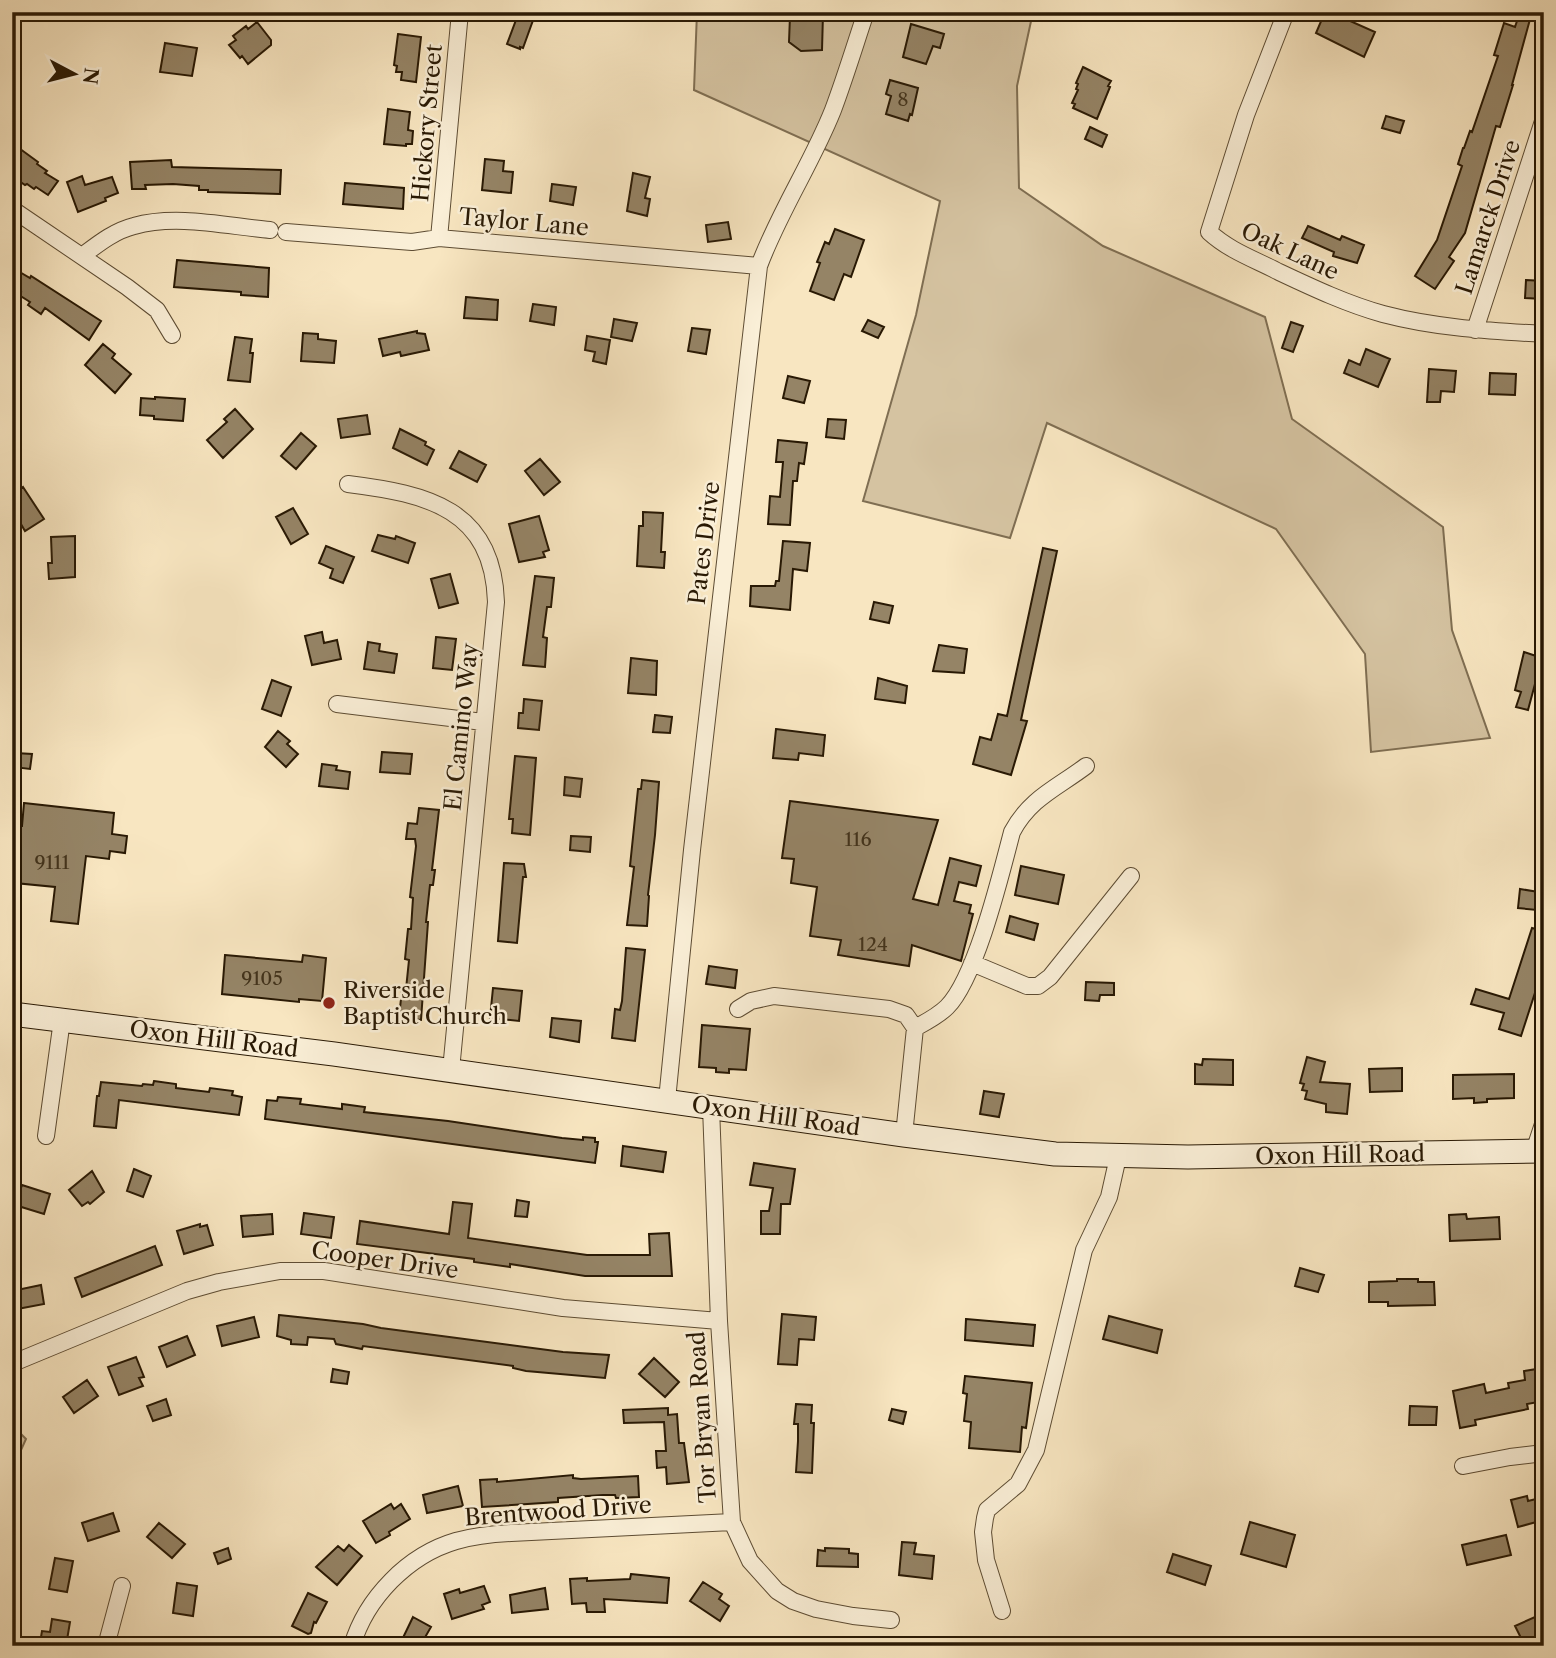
<svg xmlns="http://www.w3.org/2000/svg" width="1556" height="1658" font-family="'Libre Caslon Text',serif">
<rect width="100%" height="100%" fill="#f8e6c1"/>
<filter id="stains"><feTurbulence type="fractalNoise" baseFrequency=".00286" numOctaves="4"/><feColorMatrix values="0 0 0 0 .2 0 0 0 0 .09 0 0 0 0 .02 0 0 0 .5 -.17"/></filter>
<radialGradient id="worn" r=".72"><stop offset=".6" stop-color="#630" stop-opacity="0"/><stop offset="1" stop-color="#630" stop-opacity=".3"/></radialGradient>
<path fill="#d5c3a1" stroke="#7f6e52" stroke-width="2" d="M697 12H1033L1017 86 1019 188 1103 246 1265 317 1292 419 1443 527 1452 630 1490 738 1371 752 1365 654 1276 529 1047 423 1010 538 863 501 916 315 940 201 694 90Z
M12 1425 26 1439 12 1470Z"/>
<path fill="#958466" stroke="#291904" stroke-width="2" d="M519 12H536L523 48 520 47V49L507 44Z
M1325 12H1330L1375 32 1364 57 1316 33Z
M1520 12H1532L1512 85H1513L1500 127 1496 126 1465 233 1449 257 1454 261 1435 289 1415 276 1437 240 1462 166 1458 164 1463 148H1464L1470 131 1472 132 1498 56 1494 55 1504 23 1515 27Z
M823 14 822 50 801 51 789 42 790 16Z
M257 22 271 40V45L248 64 242 56 240 58 229 45 236 40 233 36 246 26 248 29Z
M911 24 944 34 940 48 933 46 926 64 903 57Z
M398 34 421 37 416 82 401 80 402 72H396L397 66 394 65Z
M165 43 197 48 192 76 160 72Z
M1083 67 1111 81 1108 86 1110 87 1097 119 1073 108 1075 104 1072 103 1078 90 1076 89 1078 84 1076 83Z
M890 80 918 88 912 115 910 114 908 121 886 114 891 96 886 94Z
M388 109 410 112 408 130 413 131 412 144H406V146L384 144Z
M1386 116 1404 121 1400 133 1382 128Z
M1090 127 1107 135 1102 147 1085 139Z
M12 143 38 162 37 164 47 171 45 173 58 181 48 195 36 187 34 189 27 184 25 185 12 176Z
M485 159 504 161 503 171 513 172 511 193 482 190Z
M171 160 172 167 281 170 280 194 208 192V190H199V186L173 184 145 185 146 189H132L130 162Z
M633 173 650 177 645 198 650 199 647 216 627 211Z
M82 176 85 185 112 177 118 193 105 198 106 201 78 212 67 182Z
M345 183 404 188 403 209 343 204Z
M552 184 576 187 573 205 550 201Z
M728 222 731 239 708 242 706 225Z
M1308 226 1340 240 1342 236 1364 245 1357 263 1333 256 1334 252 1302 238Z
M835 229 864 240 851 277 844 274 834 300 810 291 820 263 817 262 825 242 829 244Z
M177 260 269 268 268 297 241 295V292L174 287Z
M18 271 30 278 31 276 101 321 89 340 45 308 41 314 28 305 30 302 19 295 21 292 12 287V279Z
M1526 280 1544 281V299L1525 298Z
M466 297 498 300 497 320 464 318Z
M533 304 556 307 554 325 530 321Z
M614 319 637 323 632 341 611 337Z
M868 320 884 327 878 338 862 331Z
M1291 322 1303 326 1293 352 1282 348Z
M692 328 710 330 706 354 688 351Z
M417 331V333L425 334 429 350 401 356 400 352 383 356 379 339Z
M303 333 318 334V339L336 341 334 363 301 361Z
M587 336 610 340 606 364 593 361 595 352 585 350Z
M235 337 252 339 250 353H253L250 382 228 380Z
M103 344 115 354 112 358 131 374 115 393 85 365Z
M1366 349 1390 359 1378 387 1344 373 1349 360 1360 365Z
M1429 369 1456 371 1454 392 1441 391 1440 402H1427Z
M1490 373 1516 374 1515 395 1489 394Z
M788 376 810 381 804 403 783 398Z
M155 397 185 399 183 421 154 419V416L140 415 141 398 155 399Z
M235 409 253 429 223 458 207 440 227 422 224 419Z
M367 415 370 434 341 438 338 419Z
M828 419 846 420 844 439 826 437Z
M400 429 426 442 425 445 434 450 427 465 393 448Z
M301 433 316 446 296 469 281 456Z
M778 440 807 443 804 464 799 463 797 481H793L790 525 768 524 770 496 780 497 783 462H776Z
M459 451 486 465 477 482 450 468Z
M540 459 560 482 544 495 525 471Z
M23 487 44 519 25 531 18 519 12 522V495Z
M293 508 308 534 291 544 276 517Z
M643 512 663 513 661 552H665L664 568 637 566 639 526H643Z
M539 516 549 550 543 552 545 557 519 562 509 524Z
M378 535 395 539 396 536 415 543 408 563 372 551Z
M75 536V577L49 579 48 563H52L51 537Z
M783 541 810 543 807 571 793 569 790 610 750 606 751 586H775L776 581H779Z
M326 546 354 557 343 583 330 578 333 569 319 563Z
M1043 548 1057 551 1021 720 1027 721 1011 775 973 764 980 737 991 740 998 714 1007 716Z
M450 574 458 603 439 608 431 579Z
M535 576 554 578 551 607H547L543 637 547 638 545 667 523 665Z
M874 602 893 606 889 623 870 619Z
M322 632 324 643 337 640 341 659 312 665 305 636Z
M436 637 456 639 452 670 433 668Z
M368 642 380 644 379 651 397 654 394 673 364 669Z
M939 645 967 649 964 673 933 671Z
M1524 652 1542 658 1528 710 1516 707 1521 692 1515 690Z
M631 658 657 661 656 695 628 693Z
M878 678 907 686 905 703 875 699Z
M272 680 291 687 281 716 262 709Z
M524 699 542 701 539 730 518 728 519 713H523Z
M655 715 672 717 670 733 653 732Z
M776 729 825 735 823 756 799 753 798 760 773 758Z
M278 731 290 741 287 744 298 754 286 767 265 747Z
M382 752 412 754 410 774 380 772Z
M15 753 32 754 30 769 13 767Z
M515 756 536 758 530 835 512 833 513 819H509Z
M322 764 337 766 336 770 350 772 348 789 319 786Z
M565 777 582 779 580 797 564 795Z
M642 780 659 782 655 835 648 895 649 896 647 926 627 925 634 867 630 866 638 789H641Z
M790 801 938 820 913 899 938 905 950 858 981 866 976 886 959 882 954 901 971 905 969 913 973 914 961 961 912 945 909 966 838 955 841 940 810 936 817 887 791 883 794 859 782 858Z
M24 803 114 813 112 834 127 836 125 853 110 851 109 859 86 856 78 924 51 921 55 887 15 883 20 839 14 838 15 826H22Z
M419 808 439 810 432 870H435L433 885H430L426 922H428L421 1020 399 1018 402 989H406L409 960 405 959 408 929H411L413 898 410 897 416 846 415 839H406L408 823 417 824Z
M571 836 591 837 590 852 570 850Z
M504 863 524 864 526 877H523L517 943 498 941Z
M1021 866 1064 875 1058 904 1015 895Z
M1520 889 1539 892 1537 910 1518 908Z
M1010 916 1038 924 1034 940 1006 932Z
M1532 928 1544 931V965L1521 1036 1499 1029 1504 1013 1471 1004 1476 989 1509 999Z
M626 948 645 950 635 1041 612 1038 615 1009 620 1010 622 1001Z
M225 955 302 962 303 955 326 958 322 1001 299 999V1002L222 994Z
M709 966 737 970 735 988 706 984Z
M1086 982 1114 983V995H1100L1099 1001 1085 1000Z
M493 988 522 991 519 1021 490 1018Z
M552 1018 581 1021 579 1042 550 1037Z
M702 1025 750 1029 746 1070 729 1069V1073L716 1072V1068L699 1067Z
M1307 1057 1325 1062 1320 1082 1350 1084 1347 1114 1326 1112V1104L1305 1099 1307 1091 1302 1090 1304 1084 1300 1083Z
M1203 1059 1233 1060V1085L1195 1084V1064L1202 1065Z
M1402 1068V1091L1370 1092 1369 1069Z
M1514 1074V1098L1487 1099V1102L1474 1103V1098L1453 1099V1075Z
M154 1081 176 1084V1088L209 1092 210 1088 233 1091 232 1095 242 1097 239 1115 119 1100 116 1128 94 1126 97 1096H99L101 1082 142 1086 143 1084 153 1085Z
M984 1091 1004 1094 999 1117 980 1114Z
M278 1097 301 1099 300 1104 342 1109V1104L365 1107 364 1112 448 1121 562 1138 583 1140V1137L595 1138V1142H598L595 1163 265 1119 267 1100 277 1101Z
M623 1146 666 1152 663 1172 621 1166Z
M754 1163 795 1169 790 1204H781L780 1234H761V1211H769L773 1188 750 1185Z
M134 1169 151 1176 143 1197 127 1191Z
M92 1171 104 1192 90 1204 88 1202 82 1206 69 1190Z
M22 1185 50 1194 44 1214 15 1205Z
M517 1200 529 1202 527 1217 515 1216Z
M453 1202 472 1204 468 1238 587 1255H650L649 1234 669 1233 672 1276H585L510 1264V1267L474 1262V1259L357 1244 360 1221 449 1234Z
M304 1213 334 1217 331 1238 301 1234Z
M272 1214 273 1234 243 1237 241 1216Z
M1466 1214 1467 1219 1499 1217 1500 1239 1450 1241 1449 1215Z
M200 1224V1227L207 1225 213 1245 184 1254 177 1231Z
M155 1246 162 1265 82 1297 75 1278Z
M1300 1268 1324 1275 1318 1292 1295 1286Z
M1397 1279H1418V1282H1434L1435 1305 1388 1306V1302H1369V1282L1397 1281Z
M41 1285 44 1304 12 1310V1291Z
M782 1314 816 1317 814 1340 799 1339 797 1365 778 1364Z
M279 1315 363 1324 381 1328 563 1352 609 1355 605 1378 526 1371 513 1368V1366L363 1346 362 1349 336 1344 334 1339 308 1337 307 1345 291 1344V1340L277 1336Z
M1109 1316 1162 1330 1157 1353 1103 1339Z
M254 1317 259 1337 222 1346 217 1326Z
M966 1319 1035 1325 1033 1346 965 1340Z
M187 1336 195 1355 167 1367 159 1347Z
M136 1357 144 1377 139 1378 143 1386 119 1395 108 1367Z
M654 1358 679 1382 665 1397 639 1374Z
M333 1369 349 1372 347 1384 331 1382Z
M1537 1369 1539 1377 1544 1376V1401L1527 1404 1528 1409 1475 1420 1476 1425 1460 1428 1453 1391 1484 1384 1486 1393 1509 1388 1508 1383 1525 1380 1524 1371Z
M965 1376 1032 1383 1026 1428 1022 1427 1020 1452 969 1448 971 1422 964 1421 967 1394 963 1393Z
M87 1380 98 1396 74 1413 63 1397Z
M166 1399 171 1415 153 1421 147 1406Z
M796 1404 812 1405 811 1423H814L812 1473 796 1472 798 1441V1424H794Z
M1410 1406 1437 1407 1436 1425H1409Z
M668 1408V1415L677 1414 679 1443H684L689 1482 667 1484 666 1467 657 1468 656 1451H666L664 1422 624 1423 623 1410Z
M892 1409 906 1412 903 1424 889 1420Z
M573 1475V1478L581 1479 638 1476 639 1497 616 1498 615 1495H603L558 1498V1502L482 1507 480 1480 497 1479V1482Z
M458 1486 463 1506 427 1513 423 1495Z
M1527 1496 1528 1501 1544 1497V1520L1518 1527 1511 1500Z
M391 1504 394 1509 401 1504 410 1519 389 1532 390 1535 376 1543 363 1521Z
M113 1513 119 1531 88 1541 82 1523Z
M1250 1522 1295 1535 1286 1567 1241 1554Z
M159 1523 185 1544 172 1558 147 1537Z
M1506 1535 1511 1555 1467 1565 1462 1545Z
M902 1542 916 1543 914 1554 934 1556 932 1579 899 1575Z
M349 1545 362 1556 337 1585 316 1567 338 1546 344 1551Z
M228 1548 231 1559 218 1564 214 1553Z
M825 1548 849 1549V1553L858 1554V1567L817 1566 818 1550 825 1551Z
M1173 1554 1211 1566 1205 1585 1167 1572Z
M55 1558 73 1561 67 1592 49 1589Z
M631 1574 669 1578 667 1603 604 1599 605 1612H587L586 1603 572 1604 570 1579 587 1578V1581L630 1579Z
M703 1582 722 1594 719 1599 729 1606 720 1621 690 1601Z
M177 1583 197 1586 193 1616 173 1613Z
M484 1586 490 1602 482 1605 484 1609 452 1619 444 1594 459 1589 460 1593Z
M545 1588 548 1609 512 1613 510 1595Z
M308 1593 327 1602 316 1623 314 1622 311 1633 308 1634 292 1626Z
M1544 1613V1646H1525L1515 1626Z
M413 1617 431 1627 420 1646H399Z
M52 1619 70 1622 66 1646 40 1643 42 1631 50 1632Z"/>
<g fill="none" stroke-linecap="round" stroke-linejoin="round">
<g stroke="#5d4c33" stroke-width="18">
<path id="minor" d="M1286 12 1246 115 1209 232C1230 251 1254 259 1279 272 1313 288 1347 304 1383 314 1436 328 1490 331 1544 334
M12 209 127 287 157 310 172 335
M286 232 412 242 439 238 759 266
M439 238 460 12
M82 256C98 244 114 231 134 226 176 214 226 226 270 230
M1475 330 1544 118
M348 484C428 494 493 509 496 602L451 1070
M337 704 483 722
M972 963 1027 986H1038L1050 977 1131 876
M738 1009 751 1001 774 996 889 1009 906 1015 915 1028 904 1135
M915 1028C926 1022 938 1016 947 1007 976 978 1001 874 1012 832 1030 798 1057 788 1086 766
M667 1100 692 850 759 266C779 212 812 163 833 110 845 78 855 45 866 12
M711 1107 719 1321 732 1522 750 1561 777 1591 793 1601 816 1609 853 1616 891 1620
M46 1136 62 1020
M1534 1151 1544 1121
M18 1361 187 1291 219 1282 280 1271H324L563 1308 719 1321
M1463 1466 1510 1457 1544 1453
M1002 1611 986 1560 983 1532 985 1518 987 1510 1018 1484 1036 1450 1084 1250 1109 1197 1118 1157
M106 1646 122 1586
M352 1646C366 1598 408 1555 456 1541 474 1536 492 1534 511 1533L732 1522"/>
</g>
<g stroke="#291904" stroke-width="25">
<path id="secondary" d="M12 1014 334 1054 904 1135 1055 1154 1188 1157 1544 1151"/>
</g>
<use href="#minor" stroke="#faefd7" stroke-width="16"/>
<use href="#secondary" stroke="#faefd7" stroke-width="23"/>
</g>
<circle fill="#8f2418" stroke="#faefd7" stroke-width="2.5" cx="329" cy="1003" r="7"/>
<g text-anchor="middle" dominant-baseline="central" stroke-width="5" stroke-linejoin="round" paint-order="stroke">
<g font-size="19" fill="#44341c">
<text x="903" y="99">8</text>
<text x="858" y="839">116</text>
<text x="52" y="862">9111</text>
<text x="873" y="944">124</text>
<text x="262" y="978">9105</text>
</g>
<g font-size="23" fill="#291904" stroke="#faefd7">
<text transform="translate(427 123) rotate(-85)">Hickory Street</text>
<text transform="translate(1488 217) rotate(-72)">Lamarck Drive</text>
<text transform="translate(524 222) rotate(5)">Taylor Lane</text>
<text transform="translate(1290 251) rotate(25)">Oak Lane</text>
<text transform="translate(704 543) rotate(-83)">Pates Drive</text>
<text transform="translate(461 727) rotate(-84)">El Camino Way</text>
<text transform="translate(214 1039) rotate(7)">Oxon Hill Road</text>
<text transform="translate(776 1116) rotate(8)">Oxon Hill Road</text>
<text transform="translate(1340 1155) rotate(-1)">Oxon Hill Road</text>
<text transform="translate(385 1260) rotate(8)">Cooper Drive</text>
<text transform="translate(702 1417) rotate(-94)">Tor Bryan Road</text>
<text transform="translate(558 1511) rotate(-4)">Brentwood Drive</text>
</g>
<g font-size="23" fill="#291904" stroke="#faefd7" text-anchor="start">
<text x="343" y="990">Riverside<tspan x="343" dy="26">Baptist Church</tspan></text>
</g>
</g>
<rect width="1556" height="1658" fill="none" stroke="#f8e6c1" stroke-width="42"/>
<rect x="14" y="14" width="1528" height="1630" fill="none" stroke="#291904" stroke-width="3.5"/>
<rect x="21" y="21" width="1514" height="1616" fill="none" stroke="#291904" stroke-width="2"/>
<g transform="translate(74 74) rotate(97)" stroke="#faefd7" stroke-width="5" paint-order="stroke">
<path d="M0-5L12 26L0 18L-12 26Z" fill="#291904"/>
<text y="-10" font-size="19" font-weight="bold" text-anchor="middle" fill="#291904">N</text>
</g>
<rect width="100%" height="100%" filter="url(#stains)"/>
<rect width="100%" height="100%" fill="url(#worn)"/>
</svg>
